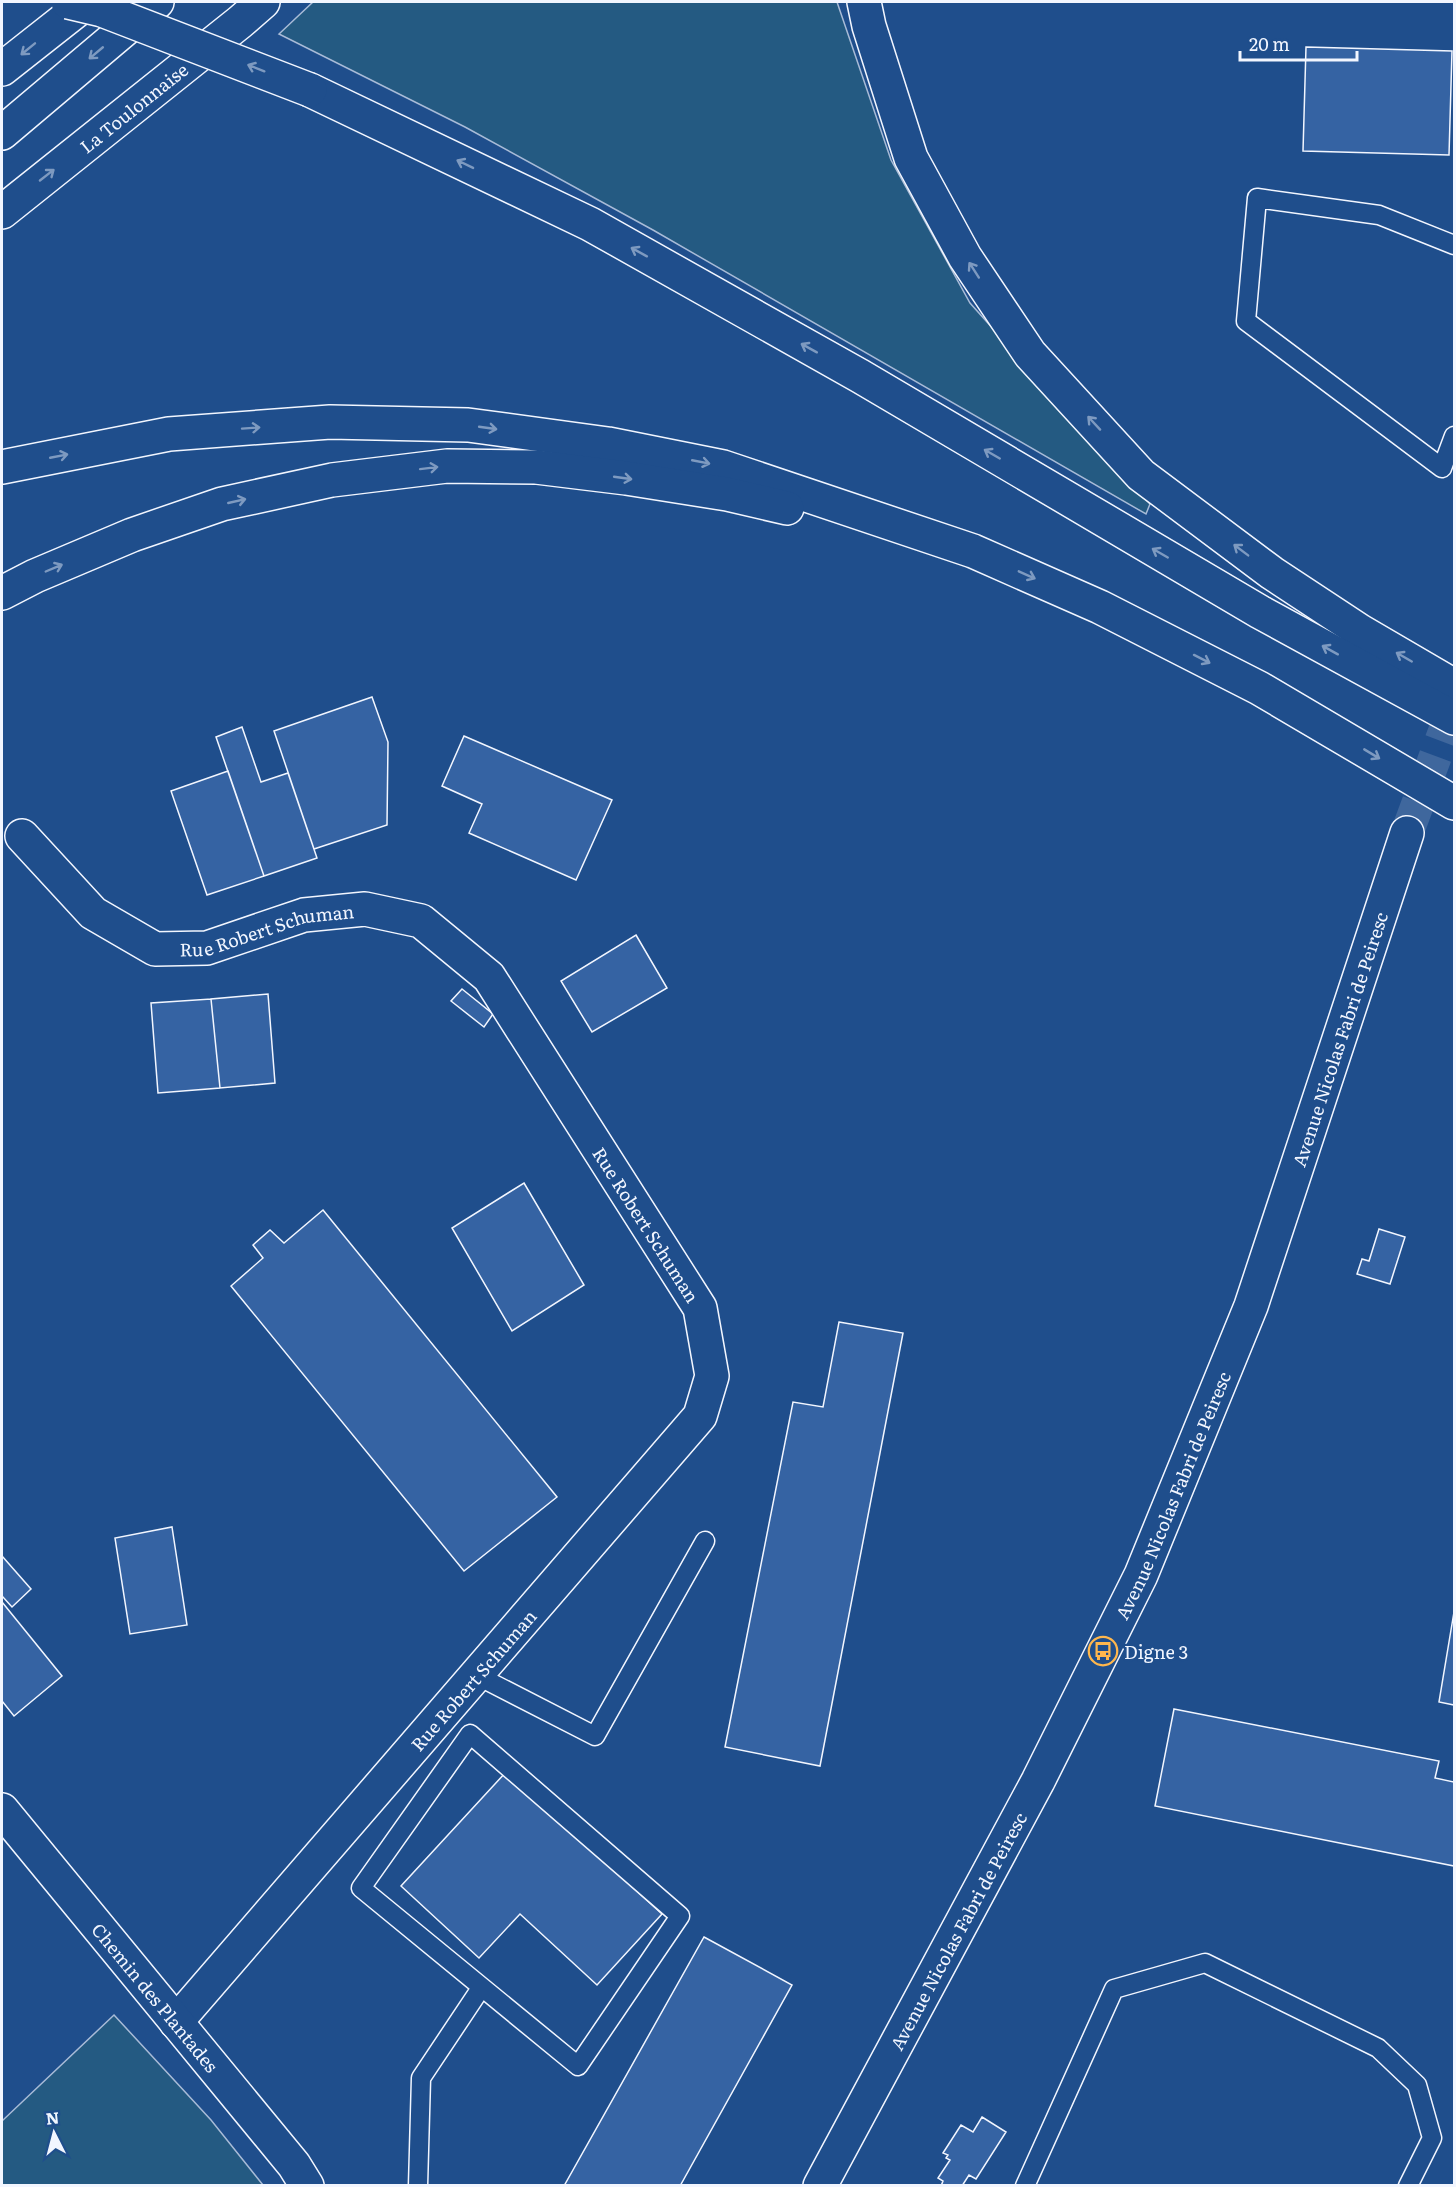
<svg xmlns="http://www.w3.org/2000/svg" width="1456" height="2187" font-family="Literata,serif">
<rect width="100%" height="100%" fill="#1f4e8c"/>
<path fill="#245a82" stroke="#a8bbd7" stroke-width="1.5" d="M313 2H837L891 160 970 303 1150 504 1146 514 653 230 465 127 279 34Z
M114 2015 211 2120 263 2185H2V2121Z"/>
<path fill="#3563a3" stroke="#f2f6ff" stroke-width="1.5" d="M1306 47 1452 51 1449 155 1303 151Z
M372 697 388 742 387 825 314 849 274 731Z
M242 727 261 782 288 773 317 858 264 876 216 737Z
M464 736 612 800 576 880 469 833 482 804 442 786Z
M228 771 264 876 207 895 171 791Z
M636 935 667 988 592 1032 561 981Z
M462 989 493 1014 484 1027 451 1001Z
M268 994 275 1083 220 1088 211 999Z
M211 999 220 1088 158 1093 151 1003Z
M524 1183 584 1285 512 1331 452 1228Z
M323 1210 557 1497 464 1571 231 1286 263 1258 253 1245 270 1230 284 1243Z
M1379 1229 1405 1237 1390 1284 1357 1274 1362 1259 1369 1261Z
M839 1322 903 1333 820 1766 725 1747 793 1402 823 1407Z
M172 1527 187 1625 130 1634 115 1538Z
M2 1556 31 1589 12 1607 2 1596Z
M2 1602 62 1676 14 1716 2 1701Z
M1454 1612V1705L1439 1702Z
M1174 1709 1439 1761 1435 1778 1454 1782V1866L1155 1806Z
M506 1772 662 1914 597 1985 520 1914 479 1958 401 1886Z
M704 1937 792 1985 680 2186H564Z
M982 2117 1006 2132 976 2179 969 2175 962 2186H941L943 2181 938 2178 950 2160 946 2158 948 2155 943 2153 961 2125 973 2132Z"/>
<g fill="none" stroke-linecap="round" stroke-linejoin="round">
<path stroke="#3f679d" stroke-width="33" stroke-dasharray="33 16" stroke-linecap="butt" d="M1407 833 1454 706"/>
<g stroke="#f2f6ff" stroke-width="21">
<path id="service" d="M1454 245 1379 215 1257 198 1246 321 1442 468 1454 436
M476 1675 595 1736 705 1541
M470 1734 680 1916 578 2066 361 1888Z
M418 2186 421 2078 481 1988
M1025 2186 1114 1989 1205 1963 1378 2048 1417 2085 1432 2138 1408 2186"/>
</g>
<g stroke="#f2f6ff" stroke-width="36">
<g id="minor">
<path id="s1" d="M22 836 93 913 155 949 207 948 304 915 365 909 421 921 489 977 700 1308 712 1376 700 1416 176 2022"/>
<path id="s2" d="M2 1810 294 2165 307 2186"/>
</g>
</g>
<g stroke="#f2f6ff" stroke-width="36">
<g id="tertiary">
<path id="s3" d="M820 2186 1038 1781 1141 1575 1251 1306 1407 833"/>
</g>
</g>
<g stroke="#f2f6ff" stroke-width="36">
<g id="motorway">
<path d="M864 2 869 26 911 158 965 257 1030 354 1141 475 1272 573 1360 631 1454 686"/>
<path d="M2 69 87 2"/>
<path d="M310 90 590 224 860 376 1260 612 1454 718"/>
<path d="M2 133 157 2"/>
<path id="s4" d="M2 212 240 22 263 2"/>
<path d="M2 467 169 434 330 422 468 425 608 444 723 467 973 551 1100 607 1259 688 1454 803"/>
<path d="M2 593 35 576 132 535 222 504 332 480 447 466 536 467 626 478 727 494 787 508"/>
</g>
</g>
<use href="#service" stroke="#1f4e8c" stroke-width="18"/>
<use href="#minor" stroke="#1f4e8c" stroke-width="33"/>
<use href="#tertiary" stroke="#1f4e8c" stroke-width="33"/>
<use href="#motorway" stroke="#1f4e8c" stroke-width="33"/>
<g stroke="#f2f6ff" stroke-width="36" stroke-linecap="butt">
<path id="motorway-bridge" d="M68 2 102 10 310 90"/>
</g>
<use href="#motorway-bridge" stroke="#1f4e8c" stroke-width="33"/>
</g>
<defs><path id="oneway-shaft" d="M-6 0H5M1.5-3L5.5 0L1.5 3" fill="none" stroke-width="1.6" stroke-linecap="round" stroke-linejoin="round" transform="scale(1.5)"/></defs>
<g stroke="#7e9ac0">
<use href="#oneway-shaft" transform="translate(28 49) rotate(141)"/>
<use href="#oneway-shaft" transform="translate(96 53) rotate(140)"/>
<use href="#oneway-shaft" transform="translate(256 68) rotate(-158)"/>
<use href="#oneway-shaft" transform="translate(465 164) rotate(-154)"/>
<use href="#oneway-shaft" transform="translate(47 175) rotate(-38)"/>
<use href="#oneway-shaft" transform="translate(639 252) rotate(-151)"/>
<use href="#oneway-shaft" transform="translate(974 270) rotate(-123)"/>
<use href="#oneway-shaft" transform="translate(809 348) rotate(-151)"/>
<use href="#oneway-shaft" transform="translate(1094 423) rotate(-133)"/>
<use href="#oneway-shaft" transform="translate(251 428) rotate(-4)"/>
<use href="#oneway-shaft" transform="translate(488 428) rotate(8)"/>
<use href="#oneway-shaft" transform="translate(992 454) rotate(-150)"/>
<use href="#oneway-shaft" transform="translate(59 456) rotate(-11)"/>
<use href="#oneway-shaft" transform="translate(701 462) rotate(11)"/>
<use href="#oneway-shaft" transform="translate(429 468) rotate(-7)"/>
<use href="#oneway-shaft" transform="translate(623 478) rotate(8)"/>
<use href="#oneway-shaft" transform="translate(237 501) rotate(-13)"/>
<use href="#oneway-shaft" transform="translate(1241 550) rotate(-143)"/>
<use href="#oneway-shaft" transform="translate(1160 553) rotate(-150)"/>
<use href="#oneway-shaft" transform="translate(54 568) rotate(-23)"/>
<use href="#oneway-shaft" transform="translate(1027 575) rotate(24)"/>
<use href="#oneway-shaft" transform="translate(1330 650) rotate(-151)"/>
<use href="#oneway-shaft" transform="translate(1404 657) rotate(-150)"/>
<use href="#oneway-shaft" transform="translate(1202 659) rotate(27)"/>
<use href="#oneway-shaft" transform="translate(1372 754) rotate(31)"/>
</g>
<defs>
<g id="bus-ring" transform="scale(1.5)"><circle r="9.5" fill="#1f4e8c" stroke="#ffb74d" stroke-width="1.5"/><path d="M-5-6H5V4H4V6H2V4H-2V6H-4V4H-5ZM-3.5-4V0h7V-4ZM-3.5 1.2v1.5H-2V1.2ZM2 1.2v1.5H3.5V1.2Z" fill="#ffb74d"/></g>
</defs>
<g fill-rule="evenodd">
<use href="#bus-ring" x="1103" y="1651"/>
</g>
<g text-anchor="middle" dominant-baseline="central" stroke-width="4.5" stroke-linejoin="round" paint-order="stroke">
<g font-size="18" fill="#f2f6ff" stroke="#1f4e8c">
<text stroke="none"><textPath href="#s4" startOffset="168">La Toulonnaise</textPath></text>
<text stroke="none"><textPath href="#s1" startOffset="291">Rue Robert Schuman</textPath></text>
<text stroke="none"><textPath href="#s3" startOffset="1262">Avenue Nicolas Fabri de Peiresc</textPath></text>
<text stroke="none"><textPath href="#s1" startOffset="831">Rue Robert Schuman</textPath></text>
<text stroke="none"><textPath href="#s3" startOffset="776">Avenue Nicolas Fabri de Peiresc</textPath></text>
<text transform="translate(473 1680) rotate(-49)">Rue Robert Schuman</text>
<text stroke="none"><textPath href="#s3" startOffset="290">Avenue Nicolas Fabri de Peiresc</textPath></text>
<text stroke="none"><textPath href="#s2" startOffset="242">Chemin des Plantades</textPath></text>
</g>
<g font-size="18" fill="#f2f6ff" stroke="#1f4e8c" text-anchor="start">
<text x="1124" y="1651">Digne 3</text>
</g>
</g>
<rect width="1456" height="2187" fill="none" stroke="#f2f6ff" stroke-width="6"/>
<g transform="translate(54 2133) rotate(354)" stroke="#1f4e8c" stroke-width="4.5" paint-order="stroke">
<path d="M0-4.5L10 22L0 15L-10 22Z" fill="#f2f6ff"/>
<text y="-9" font-size="16" font-weight="bold" text-anchor="middle" fill="#f2f6ff">N</text>
</g>
<path d="M1240 51v9h117v-9" fill="none" stroke="#f2f6ff" stroke-width="3"/>
<text x="1249" y="51" font-size="18" fill="#f2f6ff" stroke="#1f4e8c" stroke-width="4.5" paint-order="stroke">20 m</text>
</svg>
